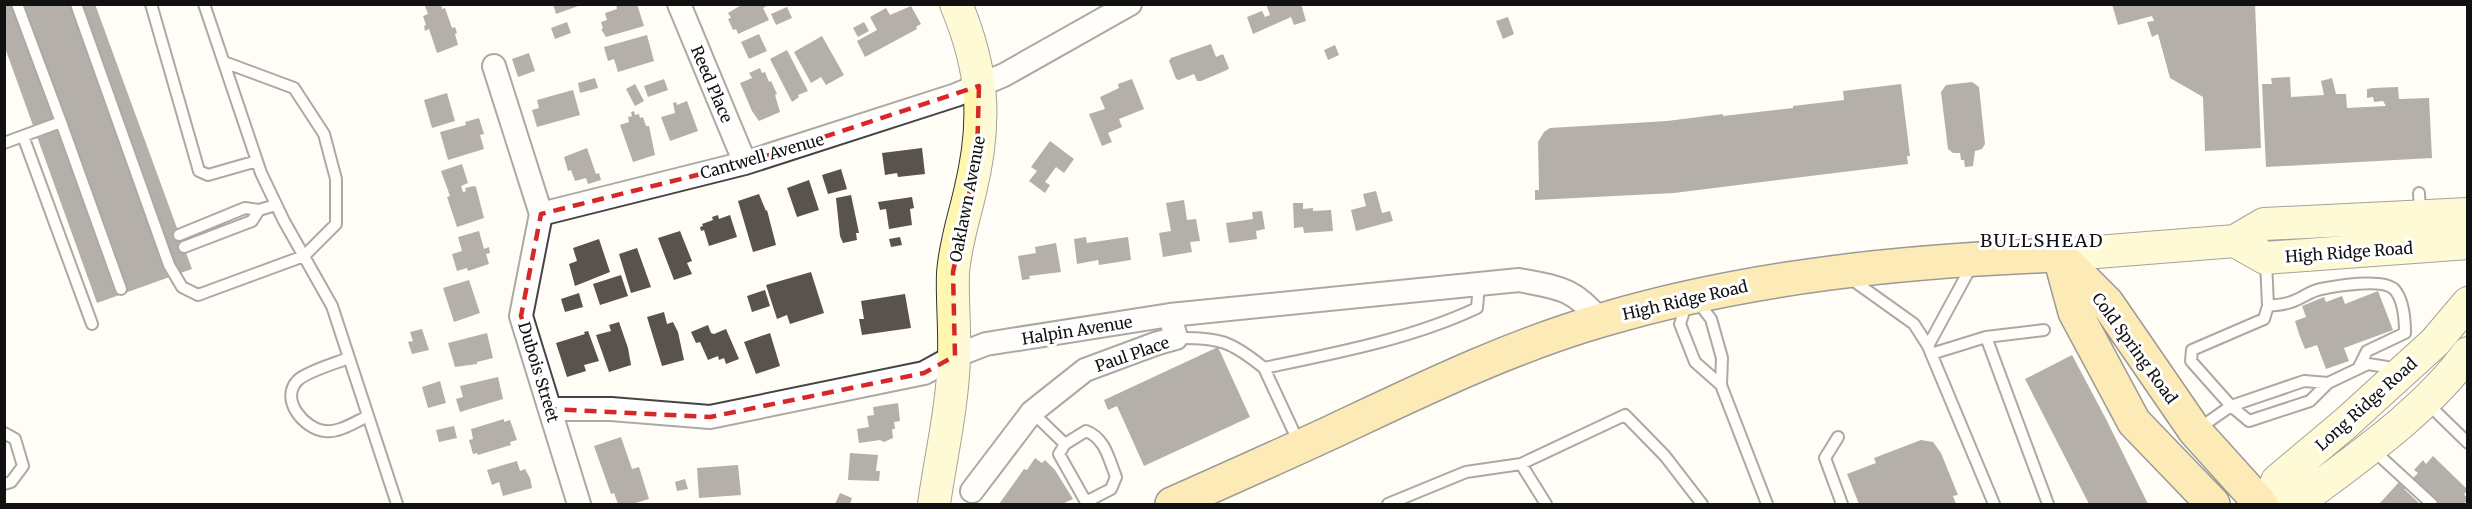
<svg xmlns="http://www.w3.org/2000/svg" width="2472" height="509" font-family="Merriweather,serif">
<rect width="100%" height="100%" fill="#fffdf5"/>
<path fill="#5a524d" d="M4 4H95L192 269 97 303 4 45Z
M428 4H441L442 9 445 8 452 28 455 27 457 33 455 34 458 45 437 53 429 29 425 31 424 26 426 25 423 16 428 14 425 6Z
M553 4H581V5L556 14Z
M616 4H637L644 26 606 37 601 29H603L601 22 607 20 605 13 617 9Z
M743 4H770L763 8 769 20 738 34 736 29 733 30 728 19 731 18 728 13Z
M1266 4H1301L1306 21 1294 25 1291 17 1253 34 1247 17 1262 11 1265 17 1270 15Z
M2112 4H2255L2261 148 2205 151 2203 97 2170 78 2158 34 2152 37 2147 22 2154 21 2152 16 2118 25Z
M911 6 921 24 916 27 917 29 865 57 857 41 877 30 870 17 886 8 890 15Z
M787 7 792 18 776 25 771 14Z
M1508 17 1514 34 1503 39 1496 21Z
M567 22 571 33 555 39 551 28Z
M864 22 869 31 858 37 853 28Z
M759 34 767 51 749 59 741 42Z
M647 35 654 61 618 72 614 59 608 61 604 47Z
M822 36 844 75 826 85 821 77 811 83 794 52Z
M1211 44 1216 57 1223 54 1229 68 1227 70 1201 81H1197L1194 74 1179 80 1176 79 1169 61 1171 58Z
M1335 45 1339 55 1328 60 1324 50Z
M787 50 808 91 798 95 799 97 792 102 770 59Z
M529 53 535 71 518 77 512 59Z
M760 68 762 73 765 72 769 82 771 81 777 94 775 95 780 112 759 121 752 111 740 83 752 78 749 73Z
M2290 77 2291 97 2324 95 2321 81 2332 78 2336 94H2346L2347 108 2386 106 2383 101 2374 102 2373 97 2367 98V89L2373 88 2398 87 2399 99 2429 98 2432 158 2266 167 2262 84H2272L2271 78Z
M595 78 598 88 580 93 578 83Z
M664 79 668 90 648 97 644 86Z
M1132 79 1144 109 1119 119 1122 127 1108 133 1112 142 1102 146 1089 114 1105 109 1100 97 1119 88 1118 84Z
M1972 82 1979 87 1985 144 1982 149 1975 151 1973 166 1965 167 1964 160H1961L1960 153H1953L1948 149 1941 92 1946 85Z
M635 84 644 101 635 106 626 89Z
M1901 84 1910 156H1907L1908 164 1674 193 1535 200V190H1539L1538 142 1544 132 1550 128 1667 121 1723 114V116L1793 108V106L1844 100 1843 91Z
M573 90 580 115 537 127 532 110 539 108 537 100Z
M447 93 455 121 432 128 424 100Z
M687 101 698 131 670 141 661 117 675 113 673 103 676 102 677 105Z
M634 111 635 115 639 114 640 118 643 117 646 126H649L655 155 633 162 620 125 629 122 628 117 632 116 631 112Z
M479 118 484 134 480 135 484 149 448 160 440 132 466 125 465 122Z
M1050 141 1074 159 1064 173 1056 167 1045 182 1050 185 1045 193 1029 181 1037 171 1031 167Z
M587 148 596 174 599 173 601 180 588 184 586 178 575 181 571 170 568 171 564 157Z
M922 148 925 174 898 177 897 173 885 175 882 153Z
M462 164 468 183 461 186 463 192 466 191 465 188 474 186 476 187 484 218 457 227 447 197 450 196 441 171Z
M841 169 847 189 828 194 822 175Z
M809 180 819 210 797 217 787 188Z
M1376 191 1382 213 1390 211 1393 221 1356 231 1351 210 1366 206 1363 194Z
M759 194 766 211 767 210 776 245 753 252 738 201Z
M851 195 859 233H856L857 240 843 243 840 236 836 198Z
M912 197 914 208 910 209 912 225 889 229 886 209 880 210 878 202Z
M1184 200 1187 220 1196 219 1200 241 1190 242 1192 252 1163 257 1159 233 1171 231 1166 203Z
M1293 203H1303V209L1313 208V211L1331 210 1333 231 1304 233 1303 227 1294 228Z
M1262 211 1265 229 1256 231 1257 239 1229 243 1226 223 1253 219 1252 212Z
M718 215 719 219 730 215 737 237 709 246 704 230 701 231 700 227 703 226 702 224 713 220 712 217Z
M479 231 484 249 489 247 490 253 486 254 489 264 468 271 467 268 457 271 452 254 462 251 458 237Z
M680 231 692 261 687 263 692 274 674 280 658 238Z
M900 237 902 245 891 247 889 239Z
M1086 237 1087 243 1128 237 1131 260 1099 265 1098 260 1077 264 1074 239Z
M599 239 610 272 575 286 569 264 577 261 573 248Z
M1056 243 1061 272 1029 276 1030 279 1022 280 1018 256 1036 253 1035 247Z
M637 248 651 287 631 293 619 254Z
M811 272 824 313 790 324 787 315 777 319 766 285Z
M621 275 628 296 600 305 593 284Z
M469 280 480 313 454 322 443 288Z
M765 290 770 306 752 312 747 296Z
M2378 291 2393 330 2344 348 2349 361 2326 369 2317 345 2305 349 2299 334 2295 321 2306 317 2302 306 2324 297 2326 302 2342 296 2345 304Z
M579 293 583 307 565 312 561 299Z
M905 294 911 328 862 335 859 319H864L861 301Z
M664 312 667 324 673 322 678 332 684 360 662 366 647 317Z
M619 322 628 348 631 365 609 372 596 335 611 331 609 325Z
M708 325 711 333 714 334 726 329 739 359 726 364 724 358 719 360 718 356 708 360 700 342 696 343 691 332Z
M422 329 429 350 412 354 408 342 413 341 410 332Z
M588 331 599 361 584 365 586 371 567 377 556 343 585 334 584 332Z
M487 333 493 358 477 362V364L455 367 448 343Z
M770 333 780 366 756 374 744 342Z
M1218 347 1250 417 1144 466 1117 406 1108 410 1104 400Z
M2072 355 2106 419 2148 504H2089L2025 379Z
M498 377 503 399 460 412 456 399 463 397 460 386Z
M440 381 446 403 428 408 422 387Z
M898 403 900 421 894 422 895 429H892L893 438 884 442 880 440 859 443 857 429 869 427 867 416 874 415 873 407Z
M504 419V422L510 420 517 440 510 442 511 445 478 455 477 453 473 454 469 440 473 439 471 429Z
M454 426 457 438 439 442 436 430Z
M621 437 632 469 639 467 649 499 632 504H618L614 493 611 494 594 446Z
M1921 440 1933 442 1941 453 1958 495 1953 496 1956 504H1859L1847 474 1876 463 1874 458Z
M850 453 878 455 876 471H880L879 481 848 480Z
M2433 456 2468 490 2464 494 2468 500 2463 504H2439L2411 480 2418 473 2414 470 2423 460 2426 464Z
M1035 458 1042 463 1045 460 1055 470 1073 499 1062 504H999L1024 469 1027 470Z
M517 461 520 471 525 469 530 478 532 488 503 496 499 482 492 485 487 470Z
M738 465 741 495 699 498 697 468Z
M685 479 688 489 677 491 675 482Z
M2400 481 2407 487 2404 489 2420 504 2380 503Z
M840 493 852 498 850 504H835Z"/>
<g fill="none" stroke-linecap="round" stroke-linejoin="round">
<g stroke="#444" stroke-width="14">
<path id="lane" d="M17 4 61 122
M76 4 169 265 182 287 198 295 304 256 336 224V179L324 134 294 88 224 62
M151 4 199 171 208 175 257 161
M204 4 261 173 284 221 332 306 397 504
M23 136 61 122 121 289
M4 143 23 136 92 324
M2419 193 2420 215
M179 235 245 208 259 210 276 205
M184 247 252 221 259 210
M2266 261 2268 306 2264 319 2192 350 2191 361 2231 406 2249 421 2310 401 2328 383
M1851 279 1914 324 1928 346 1994 504
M1697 301 1711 319 1722 358 1721 385 1767 504
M1686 305 1680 324 1695 362 1721 385
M2268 306C2275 305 2283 305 2291 302 2301 299 2310 291 2321 289 2336 286 2382 278 2394 289 2404 300 2405 319 2405 333L2367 351 2359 367
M1986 337 2044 330
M1176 338C1219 337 1231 341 1264 368
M1928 346 1972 265
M1931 354 1986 337 2048 504
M349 358C336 363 308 371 298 380 279 399 304 429 325 431 339 433 355 422 368 416
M2426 402 2468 443
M1032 412 1065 444
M2198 429 2231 406 2304 381 2328 383 2368 364 2387 367 2394 374
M1086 431C1105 438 1109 459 1116 477L1111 489 1086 502 1059 454 1065 444Z
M4 433 15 439 23 466 11 482 4 484
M1838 437 1825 458 1842 504
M1299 443 1264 368C1336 353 1411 339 1477 308L1479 284
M2373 450 2432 504
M1521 464 1546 504
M1388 504 1466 472 1521 464 1625 415 1665 456 1702 504"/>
</g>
<g stroke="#444" stroke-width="26">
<path id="street" d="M679 4 745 163
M494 66 541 214 521 316 579 504
M541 214 745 163 956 95 1004 75 1130 4
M551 409H611L710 417 924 373 955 356 986 344 1170 315 1519 280C1559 288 1572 287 1600 320
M972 491 1032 412 1085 370 1155 344 1176 338 1170 315"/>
</g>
<g stroke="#333" stroke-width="34">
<path id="secondary" d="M2235 241 2265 258 2468 243
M2059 255 2235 241 2264 224 2468 214
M934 504C941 455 953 405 954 355 955 328 952 300 953 273 955 245 964 218 970 192 987 122 984 71 956 4
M2268 504 2277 481 2346 423 2435 342 2468 303
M2286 504 2300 501C2357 458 2426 411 2468 353"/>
</g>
<g stroke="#222" stroke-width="36">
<path id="primary" d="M2059 255 2107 303 2195 431 2261 504
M2060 257 2075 312 2134 422 2213 504
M1172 504C1226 480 1280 456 1334 431 1421 390 1509 347 1602 320 1750 276 1905 261 2059 255"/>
</g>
<use href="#lane" stroke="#fff" stroke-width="10"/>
<use href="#street" stroke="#fff" stroke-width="22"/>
<use href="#secondary" stroke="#fff6b0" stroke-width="32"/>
<use href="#primary" stroke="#f9d66b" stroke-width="33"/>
</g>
<path d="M0 0H2472V509H0ZM979 86 977 157 953 272 955 356 924 373 710 417 551 409 521 316 541 214 745 163Z" fill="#fffdf5" fill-opacity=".55" fill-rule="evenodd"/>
<path fill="none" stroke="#d62828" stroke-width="4.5" stroke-dasharray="12 8" stroke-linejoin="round" d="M979 86 977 157 953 272 955 356 924 373 710 417 551 409 521 316 541 214 745 163Z"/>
<g text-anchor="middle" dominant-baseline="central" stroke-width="6" stroke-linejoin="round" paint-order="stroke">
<g font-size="16" fill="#111" stroke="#fff">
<text transform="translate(712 84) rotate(67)">Reed Place</text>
<text transform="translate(762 156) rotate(-16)">Cantwell Avenue</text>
<text transform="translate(967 199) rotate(-79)">Oaklawn Avenue</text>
<text transform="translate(2349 252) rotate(-4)">High Ridge Road</text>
<text transform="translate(1685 300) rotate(-13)">High Ridge Road</text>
<text transform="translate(1077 330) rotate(-9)">Halpin Avenue</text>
<text transform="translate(2135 348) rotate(54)">Cold Spring Road</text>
<text transform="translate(1132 354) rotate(-19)">Paul Place</text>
<text transform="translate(539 372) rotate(73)">Dubois Street</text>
<text transform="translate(2366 404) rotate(-42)">Long Ridge Road</text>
</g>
<g font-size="18" letter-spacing="1.5" fill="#111" stroke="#fff">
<text x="2042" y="240">BULLSHEAD</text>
</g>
</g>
<rect width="2472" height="509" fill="none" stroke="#111111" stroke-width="12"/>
</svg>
